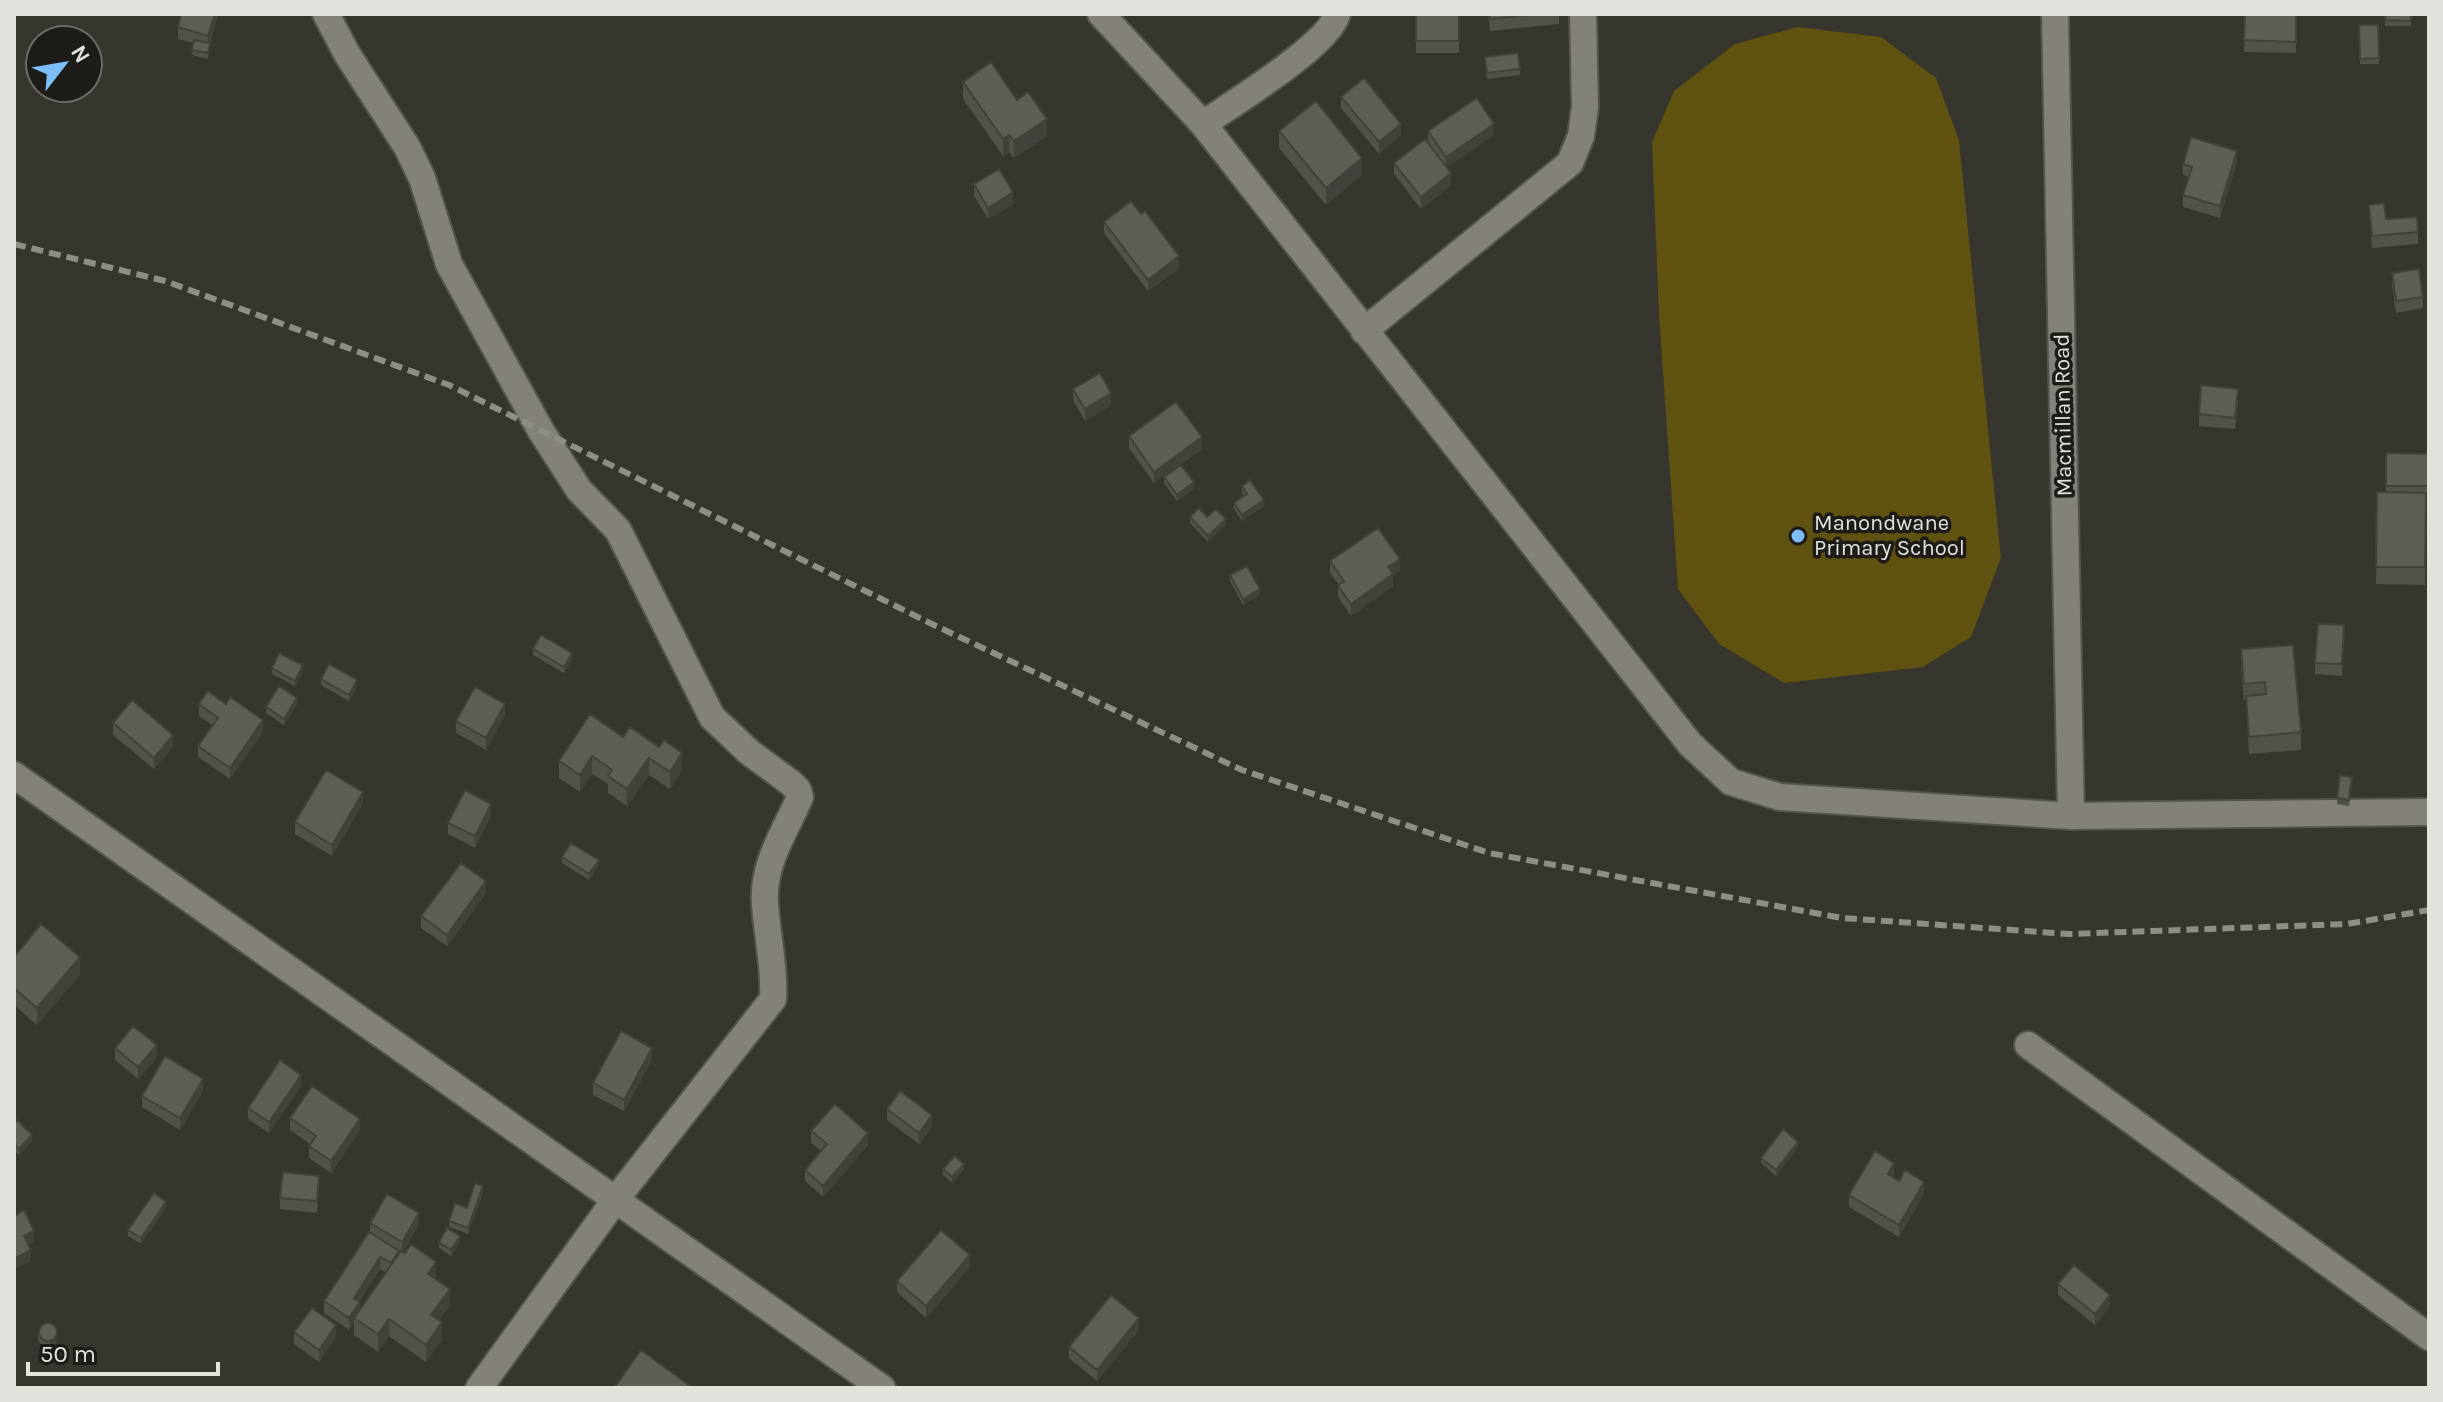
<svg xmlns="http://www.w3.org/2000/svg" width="2443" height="1402" font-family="Karla,sans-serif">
<rect width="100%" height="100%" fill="#36352e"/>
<path fill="#605210" d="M1798 27 1881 37 1936 78 1959 140 2001 558 1971 637 1923 667 1784 683 1719 644 1678 589 1659 314 1652 142 1674 91 1735 44Z"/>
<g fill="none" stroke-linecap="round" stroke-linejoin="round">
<g stroke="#55534d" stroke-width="30">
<path id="minor" d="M326 14 347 54 407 147 422 178 449 264 541 431 579 490 618 530 712 717 749 752 791 783 798 790 800 797C785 832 762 864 765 904 767 936 775 966 773 999L616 1199 479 1388
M1101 14 1203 124 1690 744 1731 782 1780 797 2071 816 2429 812
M2055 14 2071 816
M1203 124C1232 104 1329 45 1337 14
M1364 331 1570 163 1581 136 1585 107 1583 14
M14 775 882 1388
M2028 1045 2429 1337"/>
</g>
<use href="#minor" stroke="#83817a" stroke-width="26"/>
<path stroke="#8e8d87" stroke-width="6" stroke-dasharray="12 6" stroke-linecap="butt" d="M14 244 165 281 449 385 934 625 1242 770 1489 853 1842 918 2069 934 2347 924 2429 910"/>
</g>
<path fill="#52514a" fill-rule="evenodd" d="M218 14 210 43 208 59 192 55 194 43 178 39V27Z
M1416 14H1459V53H1416Z
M1488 14H1559V24L1490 31Z
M2245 14H2296V53L2244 52Z
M2385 14H2411V26H2385Z
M2359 25 2379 58V64H2360Z
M1485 57 1520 69V75L1487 79Z
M963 82 1017 100 1047 136 1014 158 1009 152 1003 156 963 99Z
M1341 97 1401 135 1379 154 1341 108Z
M1279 131 1362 175 1326 205 1279 148Z
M1428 131 1494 135 1447 167 1451 185 1421 209 1394 174V163L1434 151 1428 142Z
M2237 163 2220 218 2183 207V195L2189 177 2183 175V164Z
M974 184 1013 204 988 219 974 196Z
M2369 205 2386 219 2418 232V244L2372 248Z
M1141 214 1179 268 1148 291 1104 233V222Z
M2392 273 2423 297V308L2396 313 2392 285Z
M1073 389 1111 405 1085 421 1073 400Z
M2238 400 2235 429 2199 426V414Z
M1129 436 1202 449 1154 483 1129 448Z
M2386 453 2429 454V498H2426L2425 585 2376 584 2377 492H2386Z
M1164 477 1194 488 1177 501 1164 483Z
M1242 486 1264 506 1242 521 1234 509V503L1244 496 1242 492Z
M1190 517 1226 524 1208 542 1190 523Z
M1330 561 1400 571 1393 576V586L1351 616 1338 597V586L1339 585 1330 573Z
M1230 575 1260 595 1243 605 1230 581Z
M2344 637 2342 676 2315 674V663Z
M533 649 572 659 564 673 533 655Z
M2241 649 2301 732V750L2249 754 2246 701H2244L2241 667Z
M272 668 303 671 295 686 272 674Z
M321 679 357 686 349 701 321 685Z
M199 704H226L263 732 230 779 198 757V746L212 725 199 716Z
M297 704 284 725 266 713V707Z
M505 715 486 750 456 733V721Z
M113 723 173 746 154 769 113 735Z
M623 737 682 771 670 789 649 775 627 806 608 793V784L592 774 580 792 559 778V761Z
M2352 783 2349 806 2337 804V798Z
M363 803 332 856 295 834V822Z
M491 816 475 848 448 834V823Z
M562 857 599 865 589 880 562 863Z
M486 893 447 946 421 928V916Z
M14 957 80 974 37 1025 14 1005Z
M115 1048 157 1057 138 1079 115 1060Z
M652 1060 624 1111 593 1095V1083Z
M301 1086 269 1133 248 1119V1108Z
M203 1091 180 1130 142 1107V1096Z
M887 1109 932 1127 919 1144 887 1120Z
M290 1118 360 1130 331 1173 309 1158V1146L310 1144 290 1130Z
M14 1124 32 1141 19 1155 14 1150Z
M811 1131 868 1145 823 1197 805 1181V1170L821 1151 811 1143Z
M1798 1147 1776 1176 1761 1163V1158Z
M943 1169H964L952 1183 943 1175Z
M1894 1175 1893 1177 1924 1194 1899 1237 1849 1207V1195Z
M319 1187 317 1213 280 1209V1198Z
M483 1192 468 1234 449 1227V1221L467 1208Z
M166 1208 141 1244 128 1236V1230Z
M370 1223 419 1224 403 1252 436 1279 450 1306 439 1321 442 1340 426 1362 389 1336 378 1352 354 1335V1322L349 1330 324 1313V1301L370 1232ZM380 1269 386 1272 360 1310 359 1302Z
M439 1242H460L451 1256 439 1248Z
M970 1267 926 1318 897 1292V1281Z
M2058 1284 2110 1306 2095 1325 2058 1295Z
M1139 1330 1097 1381 1069 1358V1347Z
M294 1332 336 1337 319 1362 294 1344Z
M38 1335 57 1336 56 1344 50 1348 42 1346 38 1340Z"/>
<path fill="#42423c" d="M215 14H218L208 48V36Z
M1047 119V136L1014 158V141Z
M1401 124V135L1379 154V142Z
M1494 124V135L1446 168V157Z
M1009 135V152L1003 156V139Z
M2237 151V163L2220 218V206Z
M1362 158V175L1326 205V188Z
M1451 173V185L1421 209V197Z
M1013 192V204L988 219V208Z
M1179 256V268L1148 291V280Z
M1111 393V405L1085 421V409Z
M1202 437V449L1154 483V472Z
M1194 482V488L1177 501V495Z
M1264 500V506L1242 521V515Z
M1226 519V524L1208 542V536Z
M1400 559V571L1393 576V586L1351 616V604L1388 567Z
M1260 589V595L1243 605V599Z
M572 653V659L564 673V667Z
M303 665V671L295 686V681Z
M357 680V686L349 701V695Z
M297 698V704L284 725V719Z
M505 704V715L486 750V738Z
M263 720V732L230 779V768Z
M173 735V746L154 769V758Z
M682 753V771L670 789V772Z
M592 756V774L580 792V775Z
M649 758V775L627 806V789Z
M363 792V803L332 856V845Z
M491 804V816L475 848V836Z
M599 860V865L589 880V874Z
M486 881V893L447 946V935Z
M80 957V974L37 1025V1008Z
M157 1045V1057L138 1079V1067Z
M652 1048V1060L624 1111V1100Z
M301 1075V1086L269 1133V1122Z
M203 1079V1091L180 1130V1118Z
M932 1115V1127L919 1144V1133Z
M360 1119V1130L331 1173V1161Z
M868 1133V1145L823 1197V1186Z
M32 1135V1141L19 1155V1149Z
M1798 1142V1147L1776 1176V1170Z
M1894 1163V1175L1888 1186V1174Z
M964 1164V1169L952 1183V1177Z
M1924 1182V1194L1899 1237V1225Z
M483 1186V1192L468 1234V1228Z
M166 1202V1208L141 1244V1238Z
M419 1213V1224L402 1254V1242Z
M34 1231V1242L24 1248V1236Z
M460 1236V1242L451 1256V1250Z
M31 1250V1261L14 1270V1259Z
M970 1255V1267L926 1318V1306Z
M380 1257V1269L354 1309V1298Z
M436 1262V1279L428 1274Z
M450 1289V1306L431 1332V1315Z
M2110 1295V1306L2095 1325V1314Z
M360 1302V1314L354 1318V1322L349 1330V1318Z
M1139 1318V1330L1097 1381V1370Z
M389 1319V1336L378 1352V1334Z
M442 1322V1340L426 1362V1345Z
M336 1325V1337L319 1362V1350Z
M57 1330 56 1344 50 1348V1342Z"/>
<path fill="#5f5e56" stroke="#42423c" stroke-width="2" d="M181 14H215L208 36 178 27Z
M1416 14H1459V41H1416Z
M1489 14H1538L1490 19Z
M2245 14H2296V42L2244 40Z
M2385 14H2411V21L2385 20Z
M2359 25H2378L2379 58 2360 59Z
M194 40 210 43 208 53 192 50Z
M1518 53 1520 69 1487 73 1485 57Z
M991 62 1017 100 1028 92 1047 119 1014 141 1009 135 1003 139 963 82Z
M1364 78 1401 124 1379 142 1341 97Z
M1477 98 1494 124 1446 157 1428 131Z
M1316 101 1362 158 1326 188 1279 131Z
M2191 137 2237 151 2220 206 2183 195 2192 167 2183 164Z
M1425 139 1451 173 1421 197 1394 163Z
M999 169 1013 192 988 208 974 184Z
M1131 201 1141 214 1145 211 1179 256 1148 280 1104 222Z
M2384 203 2386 219 2417 217 2418 232 2372 236 2369 205Z
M2419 269 2423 297 2396 301 2392 273Z
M1100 373 1111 393 1085 409 1073 389Z
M2201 385 2238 389 2235 418 2199 414Z
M1176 402 1202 437 1154 472 1129 436Z
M2386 453 2429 454V486H2386Z
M1181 465 1194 482 1177 495 1164 477Z
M1250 480 1264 500 1242 515 1234 503 1247 494 1242 486Z
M2377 492 2426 493 2425 567H2376Z
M1199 508 1207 517 1216 509 1226 519 1208 536 1190 517Z
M1378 528 1400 559 1388 567 1393 574 1351 604 1338 586 1344 581 1330 561Z
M1247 566 1260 589 1243 599 1230 575Z
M2318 624 2344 625 2342 664 2315 663Z
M541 635 572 653 564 667 533 649Z
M2293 645 2301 732 2249 737 2246 696 2266 694 2265 682 2244 684 2241 649Z
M279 653 303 665 295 681 272 668Z
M329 664 357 680 349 695 321 679Z
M279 686 297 698 284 719 266 707Z
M475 687 505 704 486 738 456 721Z
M208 691 226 704 230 697 263 720 230 768 198 746 218 718 199 704Z
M132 700 173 735 154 758 113 723Z
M590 714 623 737 630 727 659 747 664 740 682 753 670 772 649 758 627 789 608 776 612 770 592 756 580 775 559 761Z
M326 770 363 792 332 845 295 822Z
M2340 775 2352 777 2349 800 2337 798Z
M465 790 491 804 475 836 448 823Z
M571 843 599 860 589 874 562 857Z
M461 863 486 881 447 935 421 916Z
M41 924 80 957 37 1008 14 988V957Z
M133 1026 157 1045 138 1067 115 1048Z
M621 1031 652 1048 624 1100 593 1083Z
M165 1056 203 1079 180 1118 142 1096Z
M280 1060 301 1075 269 1122 248 1108Z
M312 1086 360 1119 331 1161 309 1146 316 1136 290 1118Z
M900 1091 932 1115 919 1133 887 1109Z
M835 1104 868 1133 823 1186 805 1170 827 1144 811 1131Z
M17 1120 32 1135 19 1149 14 1144V1124Z
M1783 1129 1798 1142 1776 1170 1761 1158Z
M1875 1151 1894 1163 1888 1174 1899 1181 1905 1170 1924 1182 1899 1225 1849 1195Z
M955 1156 964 1164 952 1177 943 1169Z
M283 1172 319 1176 317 1201 280 1198Z
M475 1183 483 1186 468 1228 449 1221 455 1203 467 1208Z
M154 1193 166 1202 141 1238 128 1230Z
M387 1194 419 1213 402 1242 370 1223Z
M24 1210 34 1231 24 1236 31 1250 14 1259V1216Z
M447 1228 460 1236 451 1250 439 1242Z
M941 1230 970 1255 926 1306 897 1281Z
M369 1232 399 1251 391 1263 380 1257 354 1298 360 1302 349 1318 324 1301Z
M411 1244 436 1262 428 1274 450 1289 431 1315 442 1322 426 1345 389 1319 378 1334 354 1318 401 1251 405 1253Z
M2074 1265 2110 1295 2095 1314 2058 1284Z
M1111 1295 1139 1318 1097 1370 1069 1347Z
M312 1308 336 1325 319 1350 294 1332Z
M39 1332a9 9 0 1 1 18 0a9 9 0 1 1-18 0Z
M641 1350 693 1388H614Z"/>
<circle fill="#7dbef9" stroke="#1d1c19" stroke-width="3" cx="1798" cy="536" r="8"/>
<g text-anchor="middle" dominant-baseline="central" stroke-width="7" stroke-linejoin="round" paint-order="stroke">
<g font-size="22" fill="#e2e1dc" stroke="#1d1c19">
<text transform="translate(2063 415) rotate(-91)">Macmillan Road</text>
</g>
<g font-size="22" fill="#e2e1dc" stroke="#1d1c19" text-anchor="start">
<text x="1814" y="523">Manondwane<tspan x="1814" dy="25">Primary School</tspan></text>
</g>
</g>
<rect width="2443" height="1402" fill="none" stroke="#e2e1dc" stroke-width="32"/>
<g transform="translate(64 64) rotate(59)"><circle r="38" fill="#1d1c19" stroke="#6c6b67" stroke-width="2"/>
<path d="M0-6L14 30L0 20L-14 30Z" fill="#7dbef9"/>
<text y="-12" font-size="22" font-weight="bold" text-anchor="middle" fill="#e2e1dc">N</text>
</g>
<path d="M28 1362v12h190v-12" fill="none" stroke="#e2e1dc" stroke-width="4"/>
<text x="40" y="1362" font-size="24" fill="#e2e1dc" stroke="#1d1c19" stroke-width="6" paint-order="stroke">50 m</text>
</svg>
